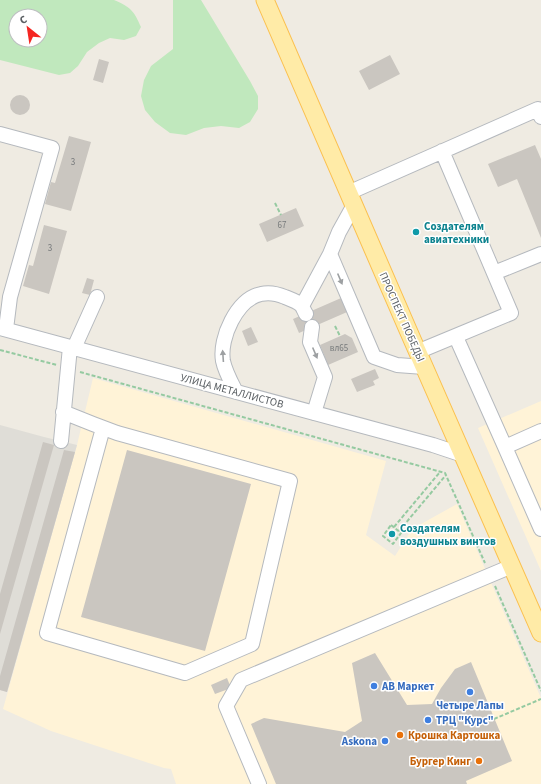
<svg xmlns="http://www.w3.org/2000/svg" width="541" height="784" font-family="'Source Sans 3',sans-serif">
<rect width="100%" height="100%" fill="#efebe2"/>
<path fill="#fff3d7" d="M93 378 386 461 366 535 395 556 412 529 457 504 541 698V784H176L171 769 164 768 51 731 3 709 77 445Z
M541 401V571L478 428Z"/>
<path fill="#dfddd7" d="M0 425 44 437 77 445 7 692 0 690Z"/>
<path fill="#c0e8bd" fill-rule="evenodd" d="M0 0H114C131 7 134 11 141 27L136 36 124 40 110 38 99 43 87 52 78 66 70 73 59 75 0 60ZM16 16H40V40H16Z
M173 0H201L250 81 258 96V109L250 122 239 128 221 126 204 128 186 135 170 133 155 122 145 110 141 96 144 80 151 66 173 49Z"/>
<path fill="#cac6c0" d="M390 55 400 74 369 90 359 71Z
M99 59 109 62 103 83 93 80Z
M10 105a10 10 0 1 1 20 0a10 10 0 1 1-20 0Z
M69 136 91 142 71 211 45 204 51 182 55 183Z
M535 145 541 159V238L517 179 498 187 488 164Z
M296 208 304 226 267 242 259 224Z
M44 225 67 231 49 294 23 286 29 265 33 266Z
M87 278 94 280 90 295 82 293Z
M348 295 354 309 299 333 293 319Z
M251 327 258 342 248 346 242 331Z
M345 334 352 338 358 352 328 365 320 345Z
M375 369 379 378 373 381 375 385 357 392 351 379Z
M43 442 54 445 0 634V594Z
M64 450 75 452 7 692 0 690V676Z
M127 450 251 484 205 651 81 617Z
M375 653 407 705 432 704 441 688 455 669 471 662 512 761 466 781 467 784H276L251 724 264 718 345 732 362 721 352 663Z
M227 678 231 688 215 694 211 685Z"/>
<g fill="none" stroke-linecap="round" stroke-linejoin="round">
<g stroke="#b5b9be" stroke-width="16">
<path id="minor" d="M0 134 52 148 10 297 6 329
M348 193 538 109 541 117
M354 205 339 232 330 254 374 357 397 365 424 367
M494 273 541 254
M302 306 330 254
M312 327 310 342 325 377 314 413
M0 328 433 445 463 455
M456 337 505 447 541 431
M74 348 97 297
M417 352 511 313 442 151
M236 392C231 382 225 371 223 361 219 338 237 299 261 294 269 292 278 294 285 297 290 299 298 302 301 305 303 307 304 311 306 314
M63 412 93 424 117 433 290 481 252 644 185 673 47 633 103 428
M61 441 70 347
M505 447 541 529
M259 784 226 706 241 680 512 566"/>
</g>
<g stroke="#fbc04f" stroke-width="19">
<path id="major" d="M265 0 408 330 541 633"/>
</g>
<path stroke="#95caa1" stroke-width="2" stroke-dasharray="4 2" stroke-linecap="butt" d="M275 203 281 215
M335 326 340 336
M0 350 57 365
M80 372 445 473 485 563
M391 525 401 533 393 544 383 536Z
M394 527 440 472
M399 531 446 475
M495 586 541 691
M494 719 541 699"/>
<use href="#minor" stroke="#fff" stroke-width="14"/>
<use href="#major" stroke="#ffeba7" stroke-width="17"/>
</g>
<defs><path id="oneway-solid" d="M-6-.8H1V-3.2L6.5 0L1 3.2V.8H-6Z"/></defs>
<g fill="#9da0a2">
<use href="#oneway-solid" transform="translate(340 279) rotate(67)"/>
<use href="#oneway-solid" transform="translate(315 353) rotate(67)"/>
<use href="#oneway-solid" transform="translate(223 356) rotate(-94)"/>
</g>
<g fill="#0f9aa8" stroke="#fff" stroke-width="1.5">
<circle cx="416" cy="232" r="4"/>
<circle cx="392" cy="534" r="4"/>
</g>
<g fill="#3f7fe0" stroke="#fff" stroke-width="1.5">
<circle cx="374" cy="686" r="4"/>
<circle cx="470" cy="692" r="4"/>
<circle cx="428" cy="720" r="4"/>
<circle cx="385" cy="741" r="4"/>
</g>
<g fill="#e8710a" stroke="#fff" stroke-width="1.5">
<circle cx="400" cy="735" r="4"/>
<circle cx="479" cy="761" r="4"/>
</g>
<g text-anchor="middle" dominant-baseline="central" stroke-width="3" stroke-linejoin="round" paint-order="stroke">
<g font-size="9" fill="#777a7b">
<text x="73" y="162">3</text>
<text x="282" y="225">67</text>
<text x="50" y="248">3</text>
<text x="339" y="348">вл65</text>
</g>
<g font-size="11" font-weight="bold" fill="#0d838f" stroke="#fff" text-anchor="start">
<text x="424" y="226">Создателям<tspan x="424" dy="13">авиатехники</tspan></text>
<text x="400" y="528">Создателям<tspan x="400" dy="13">воздушных винтов</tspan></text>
</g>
<g font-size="11" fill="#5b6064" stroke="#fff">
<text transform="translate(402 317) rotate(66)">ПРОСПЕКТ ПОБЕДЫ</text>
<text transform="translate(232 391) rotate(15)">УЛИЦА МЕТАЛЛИСТОВ</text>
</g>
<g font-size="11" font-weight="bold" fill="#366cbe" stroke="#fff" text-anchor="start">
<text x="382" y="686">АВ Маркет</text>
<text x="470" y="705" text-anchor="middle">Четыре Лапы</text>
<text x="436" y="720">ТРЦ "Курс"</text>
<text x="377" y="741" text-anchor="end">Askona</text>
</g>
<g font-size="11" font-weight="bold" fill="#c56008" stroke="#fff" text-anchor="start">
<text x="408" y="735">Крошка Картошка</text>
<text x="471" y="761" text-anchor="end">Бургер Кинг</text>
</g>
</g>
<g transform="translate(28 28) rotate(330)"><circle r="19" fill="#ffffff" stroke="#bdbfc1"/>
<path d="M0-3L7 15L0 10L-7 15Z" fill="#f52622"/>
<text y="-6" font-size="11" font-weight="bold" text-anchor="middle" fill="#5b6064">С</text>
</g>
</svg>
